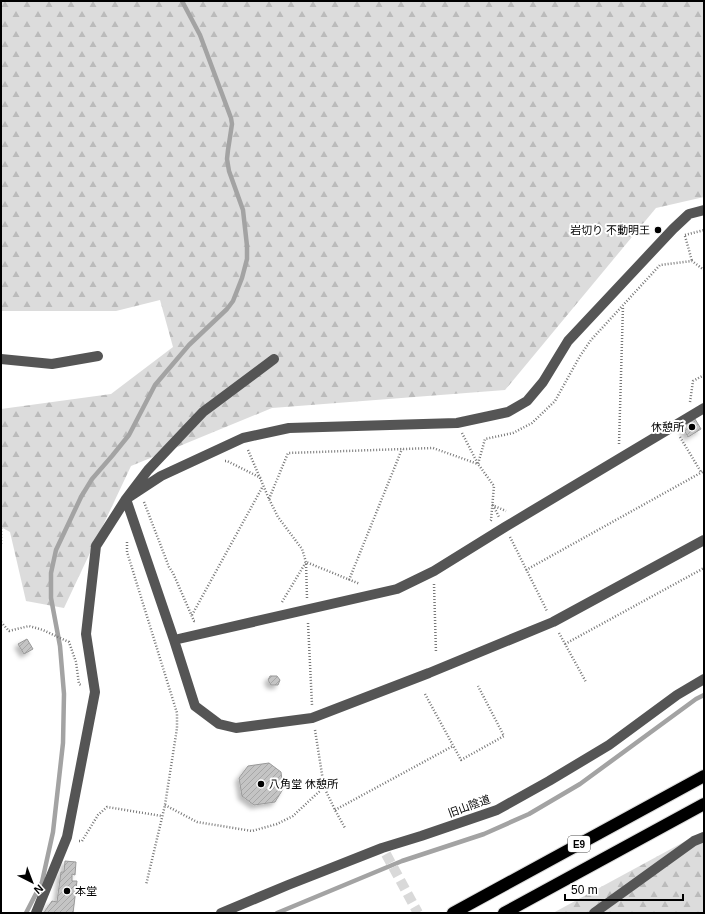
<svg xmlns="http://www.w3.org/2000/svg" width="705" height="914" font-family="Helvetica,'Noto Sans JP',sans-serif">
<defs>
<pattern id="forest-firs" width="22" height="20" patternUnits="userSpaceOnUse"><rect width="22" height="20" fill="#dcdcdc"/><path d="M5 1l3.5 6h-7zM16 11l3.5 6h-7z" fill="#bbb"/></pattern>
<pattern id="building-hatch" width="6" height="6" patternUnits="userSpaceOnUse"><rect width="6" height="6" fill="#c4c4c4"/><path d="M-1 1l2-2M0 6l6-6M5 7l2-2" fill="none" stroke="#a7a7a7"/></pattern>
<filter id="shadow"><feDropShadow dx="-3.5" dy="3.5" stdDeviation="2" flood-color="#0004"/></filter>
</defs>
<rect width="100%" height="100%" fill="#fff"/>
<path fill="url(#forest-firs)" d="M1 1H704V197L656 208 505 390 272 408 131 466 64 608 26 601 10 532 1 527V409L111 394 173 347 160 300 116 311H1Z
M704 831V913H553Z"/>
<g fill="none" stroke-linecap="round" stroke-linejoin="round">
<path stroke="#a3a3a3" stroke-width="4.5" d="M26 913 42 882 53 832 63 743 64 694 60 646 51 598V573L56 550 81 497 92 479 112 456 129 435 155 385 189 345 227 309 233 301 242 278 247 259V246L243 210 229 171 227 159 228 150 232 124 231 118 200 35 182 1
M277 913 402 861 484 834 529 814 580 784 696 699 704 695"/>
</g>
<path fill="url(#building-hatch)" stroke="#999" filter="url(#shadow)" d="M695 419 701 429 688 437 682 426Z
M27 639 33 649 24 654 18 644Z
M270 676H277L280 680 278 685H271L268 680Z
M269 763 281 772 283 789 275 802 254 805 242 796 239 778 248 766Z
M65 861 76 862 75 875 72 874V881H77L73 913H44L45 911 52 901 57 902 61 872H64Z"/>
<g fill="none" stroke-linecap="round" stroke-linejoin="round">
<path stroke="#d9d9d9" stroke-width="10" stroke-dasharray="10 5" stroke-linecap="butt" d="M386 854 418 913"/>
<g stroke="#dbdbdb" stroke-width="14">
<path id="highway" d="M453 913 704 776
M504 913 704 804"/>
</g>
<path stroke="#777" stroke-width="2.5" stroke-dasharray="1 2" stroke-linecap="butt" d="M685 235 704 230
M685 236 692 261
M690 402 693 381 704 375
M462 433 478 464 494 486 491 520 490 521
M680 437 701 472
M619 444 623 306
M248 450 269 499 278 517 302 549 306 562 307 598
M225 461H227L261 478
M269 499 288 453 433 448 478 464 485 439 513 433 532 423 555 401 580 356 591 340 660 265 692 261 704 270
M144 502 169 567 173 573 194 621H195
M492 505 506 511
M493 505 499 517
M1 528V545
M510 537 547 611
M127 542V552L177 713V728L165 805 146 885
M526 570 704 471
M349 580 402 449
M434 584 436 653
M282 602 306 562 360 584
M192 615 263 486
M1 622 9 631 29 626 43 630 69 642 76 662 79 684 81 685
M308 623 312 705
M559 633 586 682
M565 644 704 568
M425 694 461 760 504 736 478 686
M315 730 324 787 335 810 345 828
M165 805 197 822 252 831 277 824 293 816 324 787
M335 810 453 746
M79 841H82L98 815 107 807 162 816"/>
<path stroke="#555" stroke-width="10" d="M1 359 52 364 98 356
M126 499 174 640 195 706 219 724 236 728 312 718 429 673 553 622 704 540
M126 499 161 476 243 438 289 428 457 423 508 412 527 401 543 382 568 341 673 229 689 214 704 210
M174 640 397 589 434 571 505 527 704 408
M36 913 67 837 95 692 86 634 96 546 126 499 148 470 203 412 274 359
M221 913 288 885 382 848 421 836 497 810 549 781 609 745 677 695 704 679
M594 913 694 841 704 837"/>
<use href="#highway" stroke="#000" stroke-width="12"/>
</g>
<g fill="#000" stroke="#fff" stroke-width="1.5">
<circle cx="658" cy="230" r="4"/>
<circle cx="692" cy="427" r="4"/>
<circle cx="261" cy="784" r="4"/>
<circle cx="67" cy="891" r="4"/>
</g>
<g text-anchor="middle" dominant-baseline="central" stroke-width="4" stroke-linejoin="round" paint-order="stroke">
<rect fill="#fff" stroke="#4c4c4c" stroke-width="1" x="568" y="836" width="22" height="16" rx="3"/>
<g font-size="10" font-weight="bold" fill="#000">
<text x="579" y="844">E9</text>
</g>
<g font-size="11" fill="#000" stroke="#fff" text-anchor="end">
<text x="650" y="230">岩切り 不動明王</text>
<text x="684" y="427">休憩所</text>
<text x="269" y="784" text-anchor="start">八角堂 休憩所</text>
<text x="75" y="891" text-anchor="start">本堂</text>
</g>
<g font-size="11" fill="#000" stroke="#fff">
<text transform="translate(469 806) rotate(-20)">旧山陰道</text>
</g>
</g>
<rect width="705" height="914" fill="none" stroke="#000000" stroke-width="4"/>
<g transform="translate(32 882) rotate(138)" stroke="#ffffff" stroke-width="3" paint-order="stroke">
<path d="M0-3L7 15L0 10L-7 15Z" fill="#000000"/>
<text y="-6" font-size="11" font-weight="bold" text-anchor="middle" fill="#000000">N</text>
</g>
<path d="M565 894v6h118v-6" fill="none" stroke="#000000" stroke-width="2"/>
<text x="571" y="894" font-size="12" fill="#000000" stroke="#ffffff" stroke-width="3" paint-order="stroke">50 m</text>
</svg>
